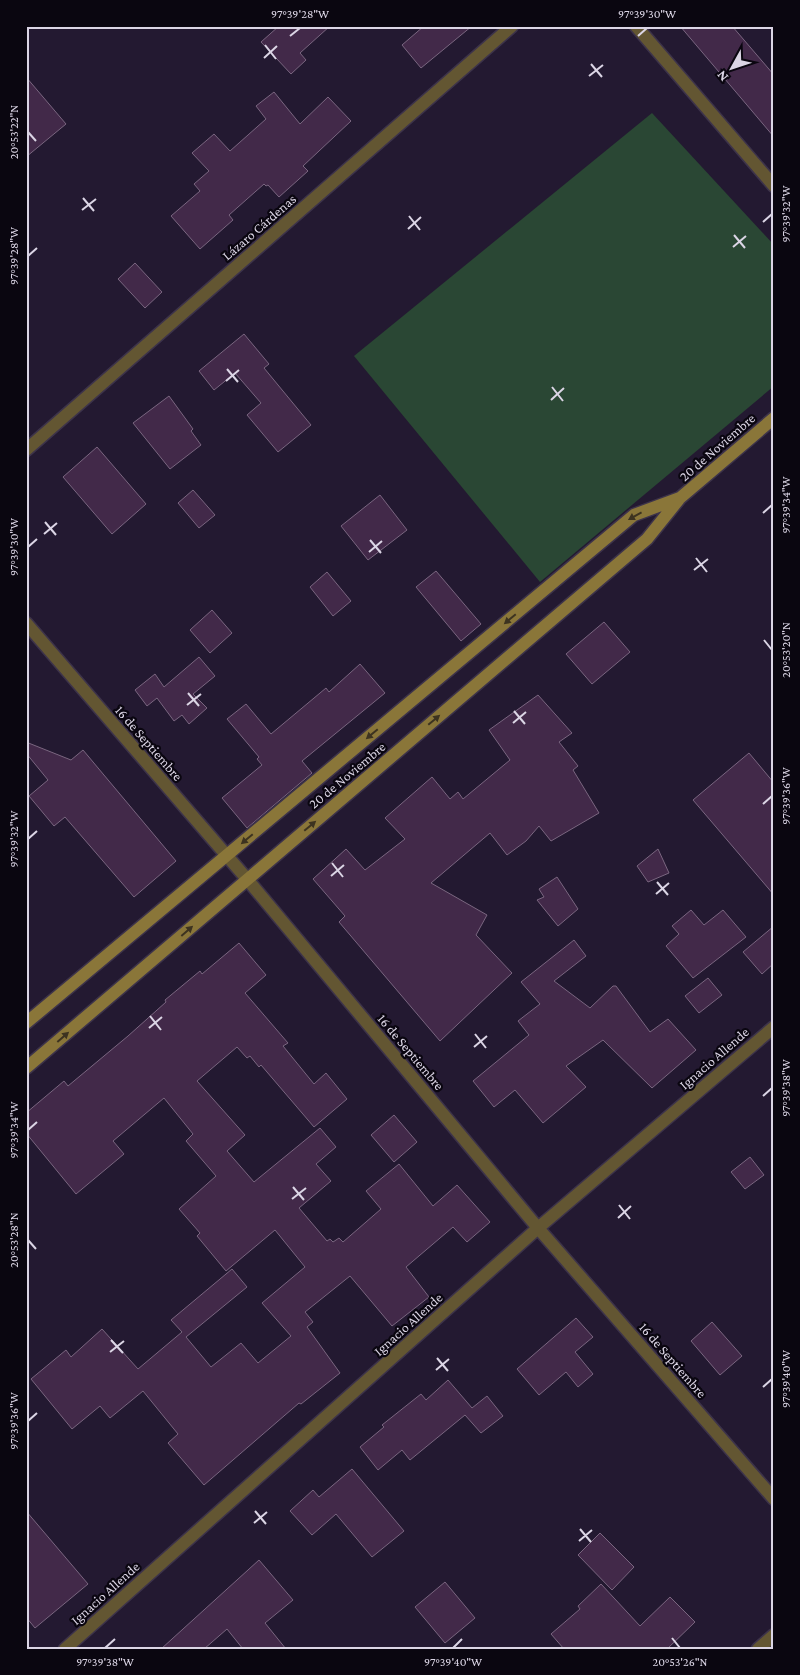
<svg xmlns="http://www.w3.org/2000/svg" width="800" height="1675" font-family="'Crimson Pro',serif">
<rect width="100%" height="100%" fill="#231931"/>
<path fill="#2a4734" d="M652 113 774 245V386L540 582 354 356Z"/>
<path fill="#422949" stroke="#7a6680" d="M279 26H330L300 53 306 60 291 74 261 42Z
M424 26H472L421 68 402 45Z
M680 26H732L774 75V137Z
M26 77 66 124 26 157Z
M274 92 300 124 328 97 351 121 303 166 308 171 279 197 268 185 266 186 264 184 229 215 233 220 200 249 171 216 200 191 194 184 209 171 192 153 214 134 230 151 266 119 256 106Z
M135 263 162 292 145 308 118 279Z
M244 334 269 364 264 368 311 425 278 452 247 415 261 403 235 373 214 390 199 371Z
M169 396 193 429 191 431 201 445 170 469 133 423Z
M97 447 146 504 112 534 63 477Z
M193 490 215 515 199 528 178 503Z
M380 495 407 530 368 560 341 526Z
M436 571 481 624 461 641 416 587Z
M327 572 351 601 333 616 310 587Z
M212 610 232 633 210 653 190 630Z
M604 622 630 652 592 684 566 654Z
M199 657 215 676 193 694 207 708 189 724 182 715 174 721 157 698 147 706 135 690 155 674 164 687Z
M360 664 385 693 302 761 312 773 247 828 222 798 262 765 257 759 259 757 227 719 246 704 271 734 326 688 329 692Z
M538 695 572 733 559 742 578 766 573 770 599 813 551 841 539 826 526 841 507 855 490 833 431 883 487 915 476 935 512 973 440 1041 339 922 345 916 313 879 346 849 365 870 405 839 385 818 432 777 450 799 458 792 463 799 510 760 489 730Z
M26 742 71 760 83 750 176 861 134 897 65 817 54 826 29 796 48 780 26 753Z
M749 753 774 783V895L693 800Z
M658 849 669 873 648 882 637 866Z
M557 877 578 909 558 926 537 900 544 897 539 889Z
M691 910 704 925 723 910 746 937 693 978 666 946 679 934 672 926Z
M774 926V963L762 974 743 952Z
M574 940 586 956 554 981 590 1008 613 986H616L650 1032 668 1019 696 1050 652 1088 603 1040 566 1066 586 1087 543 1123 515 1090 494 1107 473 1081 529 1035 518 1021 540 1004 521 982Z
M239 943 266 975 245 993 288 1043 283 1046 314 1084 326 1073 347 1099 314 1127 261 1065 259 1067 250 1056 247 1058 237 1047 197 1081 245 1135 227 1151 254 1182 320 1128 336 1147 316 1164 331 1181 299 1208 327 1241 330 1239 333 1242 339 1238 343 1242 381 1209 366 1191 399 1164 433 1206 457 1185 490 1222 467 1242 453 1227 406 1267 429 1297 392 1326 350 1276 305 1312 313 1322 307 1327 340 1373 301 1404 299 1403 204 1485 168 1443 178 1434 143 1391 110 1418 100 1406 72 1429 31 1379 66 1350 71 1357 102 1329 138 1369 182 1332 171 1320 232 1269 247 1287 186 1337 211 1367 241 1343 258 1363 291 1336 262 1303 305 1267 275 1230 226 1271 197 1236 200 1233 179 1209 216 1176 186 1141 193 1134 164 1098 113 1141 124 1154 76 1194 26 1133V1113L64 1081 68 1086 128 1036 166 1002 165 1000 200 971 202 974Z
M708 978 722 995 699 1013 685 996Z
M394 1115 417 1142 394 1162 371 1135Z
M750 1157 764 1175 745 1189 731 1172Z
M576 1318 593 1337 575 1352 593 1374 578 1387 566 1372 539 1395 517 1369Z
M712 1322 742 1356 720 1375 691 1341Z
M448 1380 472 1408 487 1396 503 1416 481 1433 465 1415 410 1460 402 1450 378 1470 360 1447 384 1427 382 1425 421 1394 426 1400Z
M352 1469 404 1531 372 1557 336 1514 312 1535 290 1511 313 1490 319 1497Z
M26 1511 88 1584 35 1628 26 1617Z
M600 1533 634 1567 612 1590 578 1555Z
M259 1560 293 1600 265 1623 286 1649H243L227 1629 204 1649H161Z
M445 1582 475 1618 445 1643 415 1607Z
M601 1584 640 1626 670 1597 695 1622 667 1649H564L551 1634 580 1609 578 1606Z"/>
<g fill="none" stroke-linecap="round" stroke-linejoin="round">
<g stroke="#3d334a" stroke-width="15">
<path id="minor" d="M636 26 774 186
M26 450 512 26
M26 623 247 879 538 1228 774 1499
M65 1649 538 1228 774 1027
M758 1649 774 1635"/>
</g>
<g stroke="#3d334a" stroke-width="15">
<path id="secondary" d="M26 1023 634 515 680 498
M26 1068 647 539 680 498 774 418"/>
</g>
<use href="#minor" stroke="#635632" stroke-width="12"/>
<use href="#secondary" stroke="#8a7639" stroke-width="12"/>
</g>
<defs><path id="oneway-solid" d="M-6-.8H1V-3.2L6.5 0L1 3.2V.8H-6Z" transform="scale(1.25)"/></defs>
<g fill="#3d3320">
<use href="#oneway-solid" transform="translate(635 516) rotate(151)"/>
<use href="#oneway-solid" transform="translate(510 619) rotate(140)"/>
<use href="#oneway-solid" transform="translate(434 720) rotate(-40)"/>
<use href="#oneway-solid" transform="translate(372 734) rotate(140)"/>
<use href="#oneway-solid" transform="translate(310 826) rotate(-40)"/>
<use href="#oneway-solid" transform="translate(247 839) rotate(140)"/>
<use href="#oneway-solid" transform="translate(187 931) rotate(-41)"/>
<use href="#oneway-solid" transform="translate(63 1037) rotate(-41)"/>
</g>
<path fill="none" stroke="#dbd5e5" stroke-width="2" d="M290 36 300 28M638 36 647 28M265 45 276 59M264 58 277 46M591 64 602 77M589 76 603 65M28 132 36 141M83 198 94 211M82 210 96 199M409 216 420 230M763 222 772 214M408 229 421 217M734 235 745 248M733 247 746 236M28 256 37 248M227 369 238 382M226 381 239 370M552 387 563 401M551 400 564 388M763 513 772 505M45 522 56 535M44 534 57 523M370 540 381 553M28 547 37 539M369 552 382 541M696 558 707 572M694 570 708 559M764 640 772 650M188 693 199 706M187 705 201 694M514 711 525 724M513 723 526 712M763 804 772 796M28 839 37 831M332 863 343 877M331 876 344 865M657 882 668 895M656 894 669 883M150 1016 161 1030M149 1028 162 1017M475 1034 486 1048M474 1047 487 1036M763 1096 772 1088M28 1130 37 1122M293 1187 304 1200M292 1199 306 1188M619 1205 630 1219M618 1218 631 1206M28 1240 36 1249M111 1340 123 1353M110 1352 124 1341M437 1358 448 1371M436 1370 449 1359M763 1387 772 1379M28 1421 37 1413M255 1511 266 1524M254 1523 267 1512M580 1529 591 1542M579 1541 592 1530M672 1638 680 1648M105 1648 115 1639M453 1648 462 1639"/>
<g text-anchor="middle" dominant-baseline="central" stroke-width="4.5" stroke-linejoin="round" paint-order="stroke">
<g font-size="14" fill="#dbd5e5" stroke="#0a0610">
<text transform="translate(259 227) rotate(-41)">Lázaro Cárdenas</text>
<text transform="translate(717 447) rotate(-41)">20 de Noviembre</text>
<text transform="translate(149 743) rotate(49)">16 de Septiembre</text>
<text transform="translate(347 775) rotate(-40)">20 de Noviembre</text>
<text transform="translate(411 1052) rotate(50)">16 de Septiembre</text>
<text transform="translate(714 1058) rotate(-41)">Ignacio Allende</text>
<text transform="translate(408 1324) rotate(-42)">Ignacio Allende</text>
<text transform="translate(673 1360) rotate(49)">16 de Septiembre</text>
<text transform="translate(105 1593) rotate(-42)">Ignacio Allende</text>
</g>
</g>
<rect width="800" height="1675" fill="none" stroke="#0a0610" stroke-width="55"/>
<g transform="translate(732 68) rotate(230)" stroke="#0a0610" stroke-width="4" paint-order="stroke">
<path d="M0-4L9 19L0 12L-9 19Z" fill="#dbd5e5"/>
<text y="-8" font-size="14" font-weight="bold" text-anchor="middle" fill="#dbd5e5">N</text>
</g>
<rect x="28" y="28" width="744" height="1620" fill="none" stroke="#dbd5e5" stroke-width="2"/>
<g font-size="12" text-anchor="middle" fill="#dbd5e5">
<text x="300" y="18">97°39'28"W</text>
<text x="647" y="18">97°39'30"W</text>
<text transform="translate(14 132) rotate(-90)" y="4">20°53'22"N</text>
<text transform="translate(786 214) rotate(-90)" y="4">97°39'32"W</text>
<text transform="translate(14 256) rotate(-90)" y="4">97°39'28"W</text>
<text transform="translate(786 505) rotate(-90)" y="4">97°39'34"W</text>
<text transform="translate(14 547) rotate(-90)" y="4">97°39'30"W</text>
<text transform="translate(786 650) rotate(-90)" y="4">20°53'20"N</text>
<text transform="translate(786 796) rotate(-90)" y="4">97°39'36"W</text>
<text transform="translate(14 839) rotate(-90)" y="4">97°39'32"W</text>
<text transform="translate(786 1088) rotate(-90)" y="4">97°39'38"W</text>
<text transform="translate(14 1130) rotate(-90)" y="4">97°39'34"W</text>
<text transform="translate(14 1240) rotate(-90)" y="4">20°53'28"N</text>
<text transform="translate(786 1379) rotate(-90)" y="4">97°39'40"W</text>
<text transform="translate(14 1421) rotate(-90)" y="4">97°39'36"W</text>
<text x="105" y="1666">97°39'38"W</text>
<text x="453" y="1666">97°39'40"W</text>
<text x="680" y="1666">20°53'26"N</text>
</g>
</svg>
